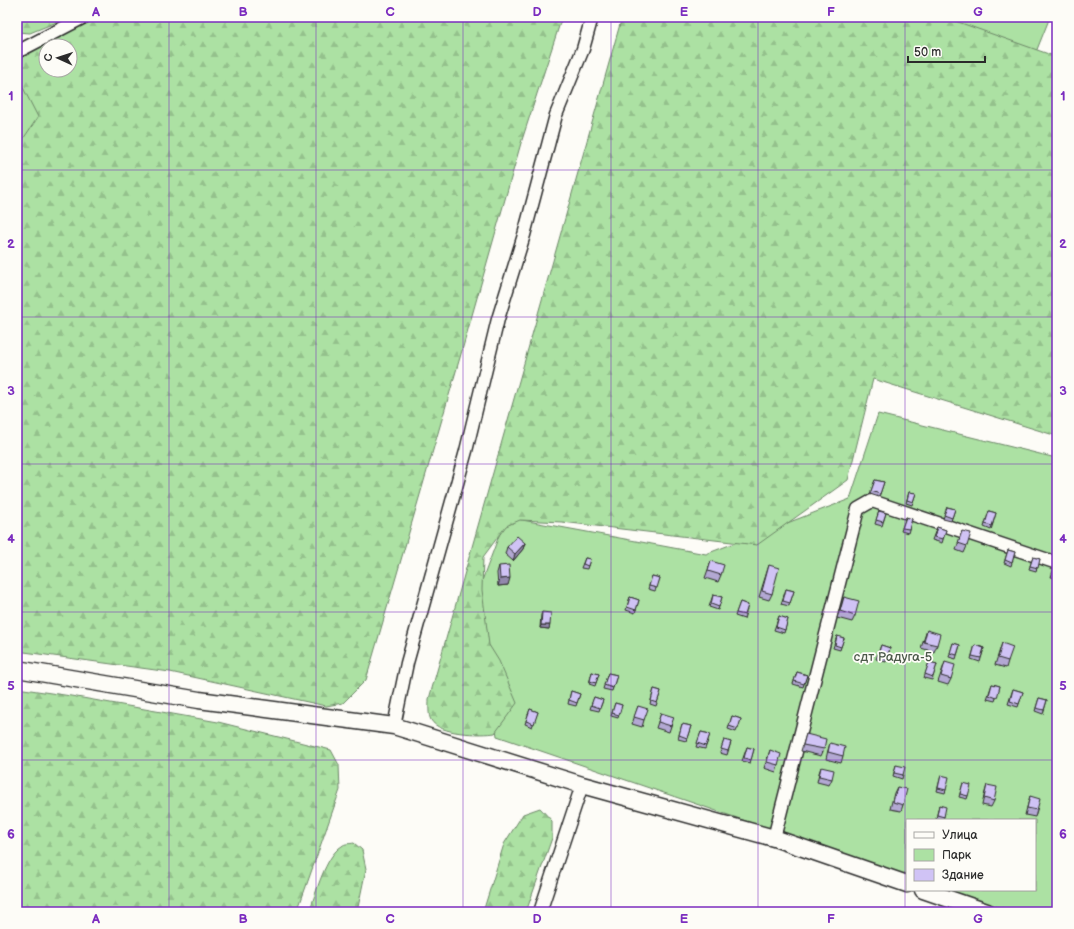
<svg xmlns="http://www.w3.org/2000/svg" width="1074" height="929" font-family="'Balsamiq Sans',sans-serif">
<defs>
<pattern id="forest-firs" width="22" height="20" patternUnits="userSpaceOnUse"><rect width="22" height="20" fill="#ace1a3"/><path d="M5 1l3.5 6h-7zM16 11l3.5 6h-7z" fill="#94c18c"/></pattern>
</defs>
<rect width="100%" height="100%" fill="#fdfcf7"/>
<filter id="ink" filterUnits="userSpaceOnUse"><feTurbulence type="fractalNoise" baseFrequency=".025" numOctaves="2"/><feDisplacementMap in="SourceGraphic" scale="8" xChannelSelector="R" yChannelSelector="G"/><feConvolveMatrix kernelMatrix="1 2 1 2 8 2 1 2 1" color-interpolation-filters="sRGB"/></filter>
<g filter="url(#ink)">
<path fill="#ace1a3" stroke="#6c8667" d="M938 17H1050L1036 52Z
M17 72 57 109 17 162Z
M878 414 1052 457 1057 456V912H1014L947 890H1035V820H907V876L497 736 477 594 506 517 706 554 850 499Z"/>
<path fill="url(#forest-firs)" stroke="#6c8667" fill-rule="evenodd" d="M17 17H69L30 33 17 32Z
M100 17H562L521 143 461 354 366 680 343 703 326 706 170 672 17 651V148L38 117 17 76V61L26 51ZM46 46H70V70H46Z
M622 17H944L1057 57V436L873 379 848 480 757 545 562 522 520 520 506 526 483 557 482 590 489 645 499 661 517 703 495 733C481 735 439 735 431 720 428 715 429 705 429 699Z
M17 688 71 696 218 722 331 750 339 765 340 790 297 912H17Z
M540 808 552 821V838L526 912H483L504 844 523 814Z
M354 843 362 850 366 869 357 912H309C316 894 325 856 342 846 345 843 350 844 354 843Z"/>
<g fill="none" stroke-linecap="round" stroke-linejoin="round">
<g stroke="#2b2b2b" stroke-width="15">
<path id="street" d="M17 52 84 17
M394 726 407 663 466 451 498 319 524 235 556 115 583 49 592 17
M774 838 858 509 872 501 1057 563
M540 912 582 785"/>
</g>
<g stroke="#2b2b2b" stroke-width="19">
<path id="secondary" d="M17 669 199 700 394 726 582 785 774 838 907 884
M923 890 987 912"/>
</g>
<use href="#street" stroke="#fdfcf7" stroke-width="12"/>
<use href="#secondary" stroke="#fdfcf7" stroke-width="16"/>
</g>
<path fill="#b3a8d3" stroke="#2b2b2b" d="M875 480 884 482 879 497 870 494Z
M909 492 916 493 912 505 906 503Z
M947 507 955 509 951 521 943 519Z
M879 511 886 513 882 526 875 524Z
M989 511 996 513 991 530 984 527Z
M906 517 912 519 908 533 901 531Z
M937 527 946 530 942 543 932 540Z
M962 531 967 546 964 553 956 550Z
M525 543 523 549 513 561 505 554 507 547Z
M1008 550 1015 552 1011 566 1004 563Z
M1033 557 1040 559 1036 571 1029 569Z
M585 558 590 559 587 569 581 568Z
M711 561 721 575 718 582 705 578Z
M1056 561H1057V578L1051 577Z
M769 565 772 594 769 600 759 597Z
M499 566 508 585 498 586 497 573Z
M652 576 660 578 655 591 648 589Z
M786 589 794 591 789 606 781 604Z
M713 595 722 597 718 610 709 607Z
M630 597 639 600 635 613 626 610Z
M844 597 855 616 852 622 837 618Z
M740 602 748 605 744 619 735 616Z
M542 612 549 629 540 628 541 615Z
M779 616 788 619 784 633 774 630Z
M927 630 937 645 934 652 921 648Z
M837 636 844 638 840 650 833 648Z
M953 643 960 645 956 659 949 657Z
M1002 643 1008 661 1006 668 995 665Z
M881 645 890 648 886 662 876 659Z
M975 645 984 648 980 662 971 659Z
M929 662 937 664 932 680 924 678Z
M945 662 951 679 948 685 938 682Z
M592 672 599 674 595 686 589 684Z
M797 672 807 675 803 687 793 684Z
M608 673 617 675 612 691 603 689Z
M992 684 1000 686 995 701 987 699Z
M654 689 661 691 656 706 650 704Z
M1013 689 1023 692 1018 707 1008 704Z
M571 691 580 694 576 706 568 704Z
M594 697 603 700 599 711 590 709Z
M1039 698 1047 700 1043 714 1035 711Z
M615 703 622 705 618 718 611 716Z
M638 706 644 720 642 727 632 724Z
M530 709 538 712 532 727 525 724Z
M661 713 671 726 669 732 656 728Z
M732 716 741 719 736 732 728 729Z
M682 724 691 726 686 741 678 739Z
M701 732 710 734 705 749 696 747Z
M806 734 824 749 821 756 801 751Z
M724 740 731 742 727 755 720 753Z
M830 743 843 756 841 763 826 759 828 750Z
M747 747 754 749 750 763 742 761Z
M770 750 778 765 776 772 764 768Z
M896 765 903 775 902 779 893 776Z
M821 767 832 779 829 785 817 782 819 773Z
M941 775 946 790 945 793 937 791Z
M963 783 968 796 967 799 959 797Z
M987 785 994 801 991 807 982 805 985 792Z
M897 787 903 805 901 811 890 809 894 793Z
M1030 796 1037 810 1035 817 1025 815Z
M939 805 944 817 943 820 936 819Z"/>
<path fill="#9288ac" stroke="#2b2b2b" d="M525 543 523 549 513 561 515 554Z
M510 578 508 585 498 586 500 579Z
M541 625H550L549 629 540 628Z"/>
<path fill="#d0c3f5" stroke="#2b2b2b" d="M875 480 884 482 880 494 871 491Z
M909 492 916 493 913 502 907 500Z
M947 507 955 509 952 518 944 515Z
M879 511 886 513 883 522 876 520Z
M989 511 996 513 992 526 985 524Z
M906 517 912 519 909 529 902 528Z
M937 527 946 530 943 539 934 537Z
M962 531 971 533 967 546 958 543Z
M517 536 525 543 515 554 507 547Z
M1008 550 1015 552 1012 563 1005 560Z
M1033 557 1040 559 1038 568 1030 566Z
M585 558 590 559 588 566 583 564Z
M711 561 724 565 721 575 708 571Z
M1056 561H1057V571L1054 570Z
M509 565 510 578 500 579 499 566Z
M769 565 779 568 772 594 762 591Z
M652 576 660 578 657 588 649 586Z
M786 589 794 591 790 603 783 601Z
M713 595 722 597 719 607 711 604Z
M630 597 639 600 636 610 627 607Z
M844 597 859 601 855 616 840 611Z
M740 602 748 605 745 615 736 613Z
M542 612 551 613 550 625H541Z
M779 616 788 619 785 630 776 627Z
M927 630 940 634 937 645 924 642Z
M837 636 844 638 841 647 835 645Z
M953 643 960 645 957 655 950 653Z
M1002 643 1013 647 1008 661 998 658Z
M881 645 890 648 887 658 878 655Z
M975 645 984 648 981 658 972 656Z
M929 662 937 664 933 677 925 674Z
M945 662 955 665 951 679 941 676Z
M592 672 599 674 596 683 590 681Z
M797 672 807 675 804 684 794 681Z
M608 673 617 675 613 688 604 685Z
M992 684 1000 686 997 698 989 695Z
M654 689 661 691 657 703 651 701Z
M1013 689 1023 692 1019 704 1010 701Z
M571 691 580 694 577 703 569 700Z
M594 697 603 700 600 708 591 705Z
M1039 698 1047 700 1044 710 1036 708Z
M615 703 622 705 619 715 612 713Z
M638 706 648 709 644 720 634 717Z
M530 709 538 712 534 724 526 721Z
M661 713 674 717 671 726 658 722Z
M732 716 741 719 738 729 729 726Z
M682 724 691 726 687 738 679 735Z
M701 732 710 734 706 746 697 743Z
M806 734 826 739 824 749 803 745Z
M724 740 731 742 728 751 721 749Z
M830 743 845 747 843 756 828 752Z
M747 747 754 749 751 760 744 758Z
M770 750 781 754 778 765 767 762Z
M896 765 905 767 903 775 894 773Z
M821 767 834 770 832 779 819 776Z
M941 775 949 777 946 790 938 788Z
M963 783 971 785 968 796 960 794Z
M987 785 997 787 994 801 984 798Z
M897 787 907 789 903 805 893 802Z
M1030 796 1040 799 1037 810 1027 808Z
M939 805 946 807 944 817 937 815Z"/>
</g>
<path fill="none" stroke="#7b2cbf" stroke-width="1" stroke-opacity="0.55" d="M169 17V912M316 17V912M463 17V912M611 17V912M758 17V912M905 17V912M17 170H1057M17 317H1057M17 464H1057M17 612H1057M17 760H1057"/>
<g text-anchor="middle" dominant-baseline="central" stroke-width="3.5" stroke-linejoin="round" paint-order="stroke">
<g font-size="13" fill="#4b5849" stroke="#fdfcf7">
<text x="893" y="657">сдт Радуга-5</text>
</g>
</g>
<rect width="1074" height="929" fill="none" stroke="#fdfcf7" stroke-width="44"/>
<rect x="906" y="819" width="130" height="72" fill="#fdfcf7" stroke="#a9a8a5"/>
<rect x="914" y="832" width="20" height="6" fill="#fdfcf7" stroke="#a9a8a5"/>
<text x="942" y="839" font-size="12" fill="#2b2b2b">Улица</text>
<rect x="914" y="849" width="20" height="12" fill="#ace1a3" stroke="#a9a8a5"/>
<text x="942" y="859" font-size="12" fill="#2b2b2b">Парк</text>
<rect x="914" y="869" width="20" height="12" fill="#d0c3f5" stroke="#a9a8a5"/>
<text x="942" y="879" font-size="12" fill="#2b2b2b">Здание</text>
<g transform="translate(58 58) rotate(273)"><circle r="19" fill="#fdfcf7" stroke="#a9a8a5"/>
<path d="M0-3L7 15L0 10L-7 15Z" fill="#2b2b2b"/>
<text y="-6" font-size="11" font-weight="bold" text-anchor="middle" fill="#2b2b2b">С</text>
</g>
<path d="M908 56v6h77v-6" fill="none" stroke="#2b2b2b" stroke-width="2"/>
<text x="914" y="56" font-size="12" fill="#2b2b2b" stroke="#fdfcf7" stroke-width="3" paint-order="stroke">50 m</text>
<rect x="22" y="22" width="1030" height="885" fill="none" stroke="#7b2cbf" stroke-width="1.5"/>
<g font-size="13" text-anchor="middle" font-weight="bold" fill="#7b2cbf">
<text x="96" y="16">A</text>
<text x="243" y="16">B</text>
<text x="390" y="16">C</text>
<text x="537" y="16">D</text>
<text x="684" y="16">E</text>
<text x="831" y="16">F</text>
<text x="978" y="16">G</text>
<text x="11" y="100">1</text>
<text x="1063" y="100">1</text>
<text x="11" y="248">2</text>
<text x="1063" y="248">2</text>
<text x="11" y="395">3</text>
<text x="1063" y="395">3</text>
<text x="11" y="543">4</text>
<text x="1063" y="543">4</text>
<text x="11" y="690">5</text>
<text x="1063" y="690">5</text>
<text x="11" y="838">6</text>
<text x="1063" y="838">6</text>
<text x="96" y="923">A</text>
<text x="243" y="923">B</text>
<text x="390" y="923">C</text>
<text x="537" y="923">D</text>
<text x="684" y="923">E</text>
<text x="831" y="923">F</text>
<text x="978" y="923">G</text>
</g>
</svg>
